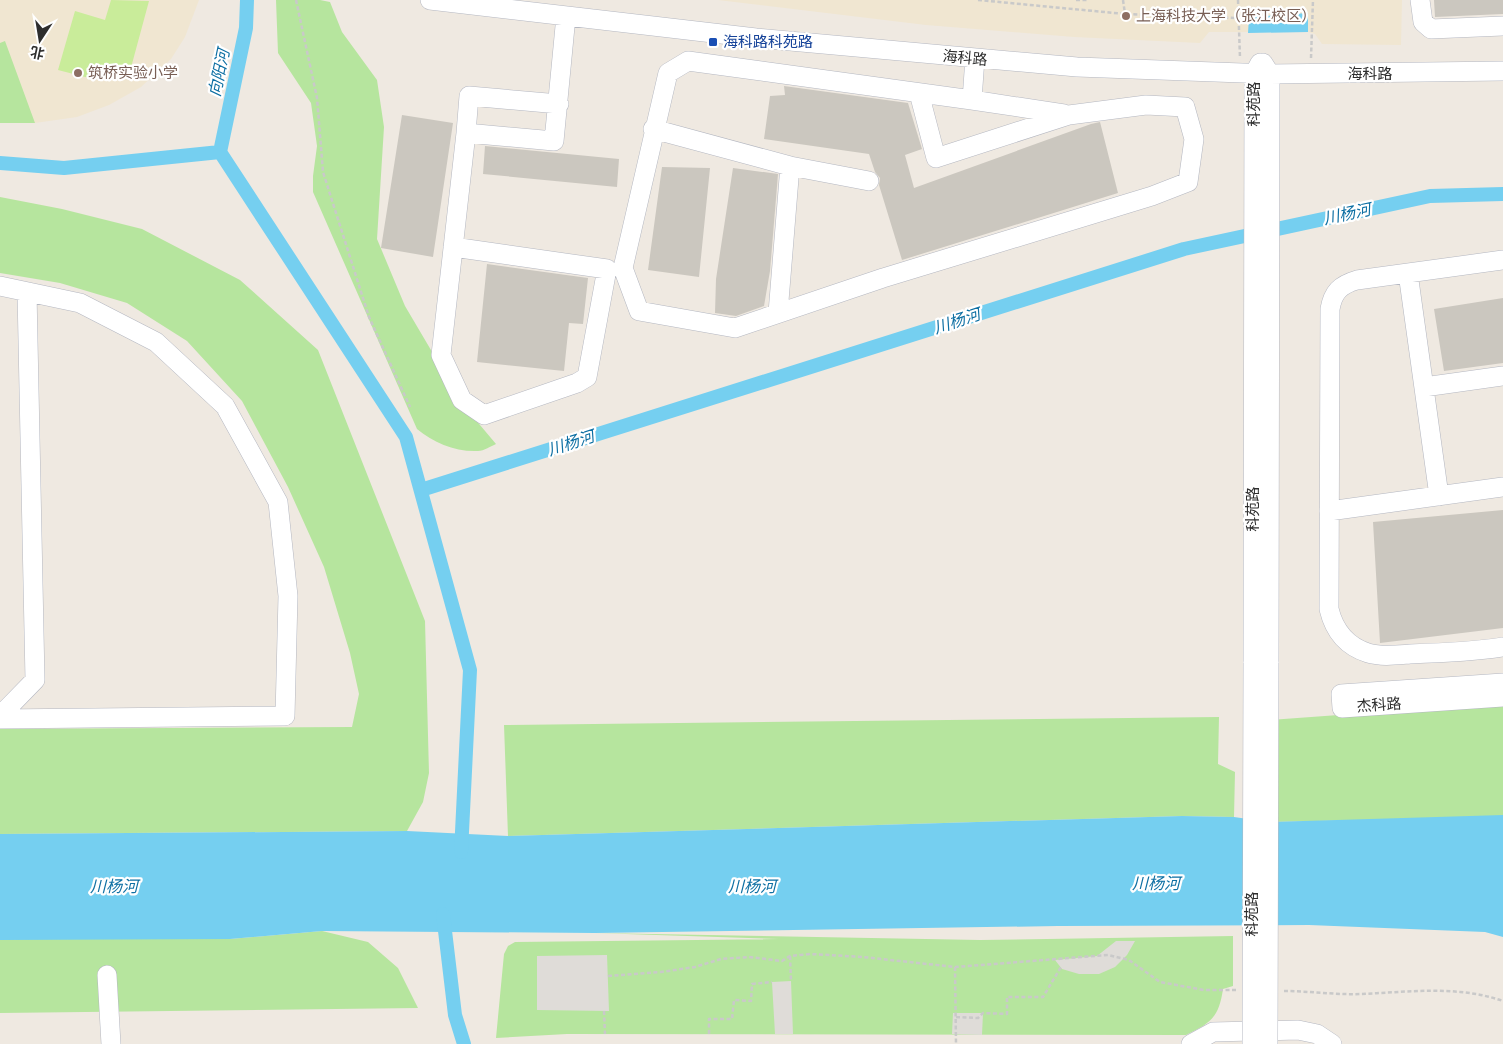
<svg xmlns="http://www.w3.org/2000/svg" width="1503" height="1044" font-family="Roboto,'Noto Sans SC',sans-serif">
<rect width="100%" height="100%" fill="#efe9e1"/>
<path fill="#f0e6d1" d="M0 0H199L185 37 171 59 141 87 109 105 77 117 35 123H0Z
M718 0H1402L1401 45 1322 44 1315 34 1308 32H1209L1200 43 1074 37 926 25Z"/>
<path fill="#b6e59e" d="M276 0H320L330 2 342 32 377 80 384 127 377 239 405 306 464 406 496 444C491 446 484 451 478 451 455 452 434 443 417 429L313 192V176L317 146 311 103 278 53Z
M5 41 35 123H0V43Z
M0 197 62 209 142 229 240 280 318 350 425 621 429 773 423 802 407 831 0 834V729L352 727 359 694 350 653 324 567 288 487 242 401 187 341 127 303 60 283 0 273Z
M1503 703V817L1269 822V720Z
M1219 717 1218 764 1235 772 1234 817 1182 816 508 836 504 725Z
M322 931 368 942 398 968 418 1008 0 1013V939H230Z
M595 933 980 940 1233 936V986L1223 989C1219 1017 1211 1023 1186 1035L567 1034 496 1038 504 954 508 946 515 942 779 939Z"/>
<path fill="#c9ec9a" d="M111 0 149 1 129 75 93 65 89 78 58 70 75 11 105 20Z"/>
<path fill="#dfdcd8" d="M1116 941H1135L1127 955 1115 967 1099 974H1079L1062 969 1055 960 1097 956Z
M607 955 609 1011 537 1010V956Z
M791 981 793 1034H775L772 982Z
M953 1013H983L982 1035 952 1034Z"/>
<path fill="#75cff0" d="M1308 13V32L1248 33 1249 17Z
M1503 815V937L1485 932 1309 925 1058 926 595 933 322 931 230 939 0 940V834L407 831 508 836 1182 816 1234 817 1269 822Z"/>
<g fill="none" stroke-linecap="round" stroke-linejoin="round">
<path stroke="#75cff0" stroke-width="14" d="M220 152 246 28 247 0
M0 163 64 168 220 152 406 437 470 670 461 852
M421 490 1184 249 1430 196 1503 194
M443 914 455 1015 464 1044"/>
</g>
<path fill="#cbc7bf" d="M1434 0H1503V14L1435 17Z
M784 86 908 103 922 149 905 155 914 188 1091 124 1100 122 1118 193 902 260 879 185 880 178 875 172 869 154 764 139 770 96 785 95Z
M402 115 453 123 433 257 381 248Z
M485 146 619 159 617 187 483 174Z
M662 167 710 168 699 277 648 270Z
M733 168 778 174 770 271 764 306 736 316 715 313 716 279Z
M487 264 588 278 583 324 569 323 564 371 477 362Z
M1503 298V363L1444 371 1434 309Z
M1503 510V628L1380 643 1373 522Z"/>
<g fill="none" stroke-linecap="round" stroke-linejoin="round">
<g stroke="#b4b7c1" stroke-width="20">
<path id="minor" d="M430 0 756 38 1077 67 1270 74 1503 71
M1420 0 1423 22 1431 29 1503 26
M1263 63 1270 74 1269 663
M919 93 936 158 1069 115 1146 105 1185 107 1194 139 1188 182 1152 196 883 278 735 328 639 311 623 268 668 73 688 61 972 100 975 58
M972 100 1064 114
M559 104 469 96 466 133 554 141 566 16
M653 129 790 166 869 181
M453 247 607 269 587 377 577 383 484 415 462 400 441 355 466 133
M1503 260 1357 280C1340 285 1333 292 1330 309L1329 609C1334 630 1346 646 1368 653 1381 657 1397 655 1410 654 1441 653 1472 652 1503 647
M1408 273 1439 496
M0 286 80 303 156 342 225 406 278 502 288 596 285 716 0 719
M778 313 790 166
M1424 387 1503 376
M1329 511 1503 487
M1253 663 1254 74 1260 63
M1503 683 1341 694 1342 708 1503 697
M0 716 35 680 27 292
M107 975 111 1044
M1191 1044 1213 1032 1298 1030 1317 1034 1332 1044"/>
</g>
<path stroke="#c9c9c9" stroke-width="2.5" stroke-dasharray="4 2.5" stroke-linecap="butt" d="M296 0 317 98 323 172 369 317 410 407
M978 0 1125 14 1238 18
M1076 0H1088
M1123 0 1125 14
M1238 0 1240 58
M1311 58 1313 0
M790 956 791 981
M955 967 956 1044
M608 976 661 972 695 967 721 959 749 957 782 961 790 956 810 954 863 957 955 967 1108 955 1129 960 1160 982 1204 990H1238
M1284 991C1309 991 1335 995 1361 994 1409 992 1457 985 1503 1001
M604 1011 605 1034
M956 1017 978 1018 983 1013 1007 1014V997H1043L1061 967
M709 1034V1019H732L734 1000 751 1001 752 984 772 982"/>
<use href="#minor" stroke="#fff" stroke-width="19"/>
<g stroke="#b4b7c1" stroke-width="20" stroke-linecap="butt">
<path id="minor-bridge" d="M1252 1044 1253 663
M1268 1044 1269 663"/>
</g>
<use href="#minor-bridge" stroke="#fff" stroke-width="19"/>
</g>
<g fill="#8d6e63" stroke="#fff" stroke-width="2">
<circle cx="1126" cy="16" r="5"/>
<circle cx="78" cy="73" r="5"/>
</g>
<rect fill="#1a4fb4" stroke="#fff" stroke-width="2" x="708" y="37" width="10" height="10" rx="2.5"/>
<g text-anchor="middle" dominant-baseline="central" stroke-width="4.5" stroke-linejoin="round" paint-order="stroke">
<g font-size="15" fill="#785e54" stroke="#fff" text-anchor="start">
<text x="1136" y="16">上海科技大学（张江校区）</text>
<text x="88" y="73">筑桥实验小学</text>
</g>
<g font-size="15" fill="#164399" stroke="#fff" text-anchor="start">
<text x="723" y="42">海科路科苑路</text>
</g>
<g font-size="15" fill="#2e2e2e" stroke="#fff">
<text transform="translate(965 58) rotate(5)">海科路</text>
<text x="1370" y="74">海科路</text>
<text transform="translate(1254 104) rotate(-90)">科苑路</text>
<text transform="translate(1253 509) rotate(-90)">科苑路</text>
<text transform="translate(1379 705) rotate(-4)">杰科路</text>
<text transform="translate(1252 914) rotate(-90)">科苑路</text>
</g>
<g font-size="16" font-style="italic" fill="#0d6fa3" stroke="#fff">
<text transform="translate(219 73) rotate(-78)">向阳河</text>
<text transform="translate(1347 214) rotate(-12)">川杨河</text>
<text transform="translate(957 321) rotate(-18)">川杨河</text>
<text transform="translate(571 443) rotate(-18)">川杨河</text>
<text x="1156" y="883">川杨河</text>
<text x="114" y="886">川杨河</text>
<text x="752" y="886">川杨河</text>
</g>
</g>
<g transform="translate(40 40) rotate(192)" stroke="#ffffff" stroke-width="4" paint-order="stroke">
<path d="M0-4L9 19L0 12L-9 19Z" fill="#2e2e2e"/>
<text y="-8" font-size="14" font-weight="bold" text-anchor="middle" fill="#2e2e2e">北</text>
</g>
</svg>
